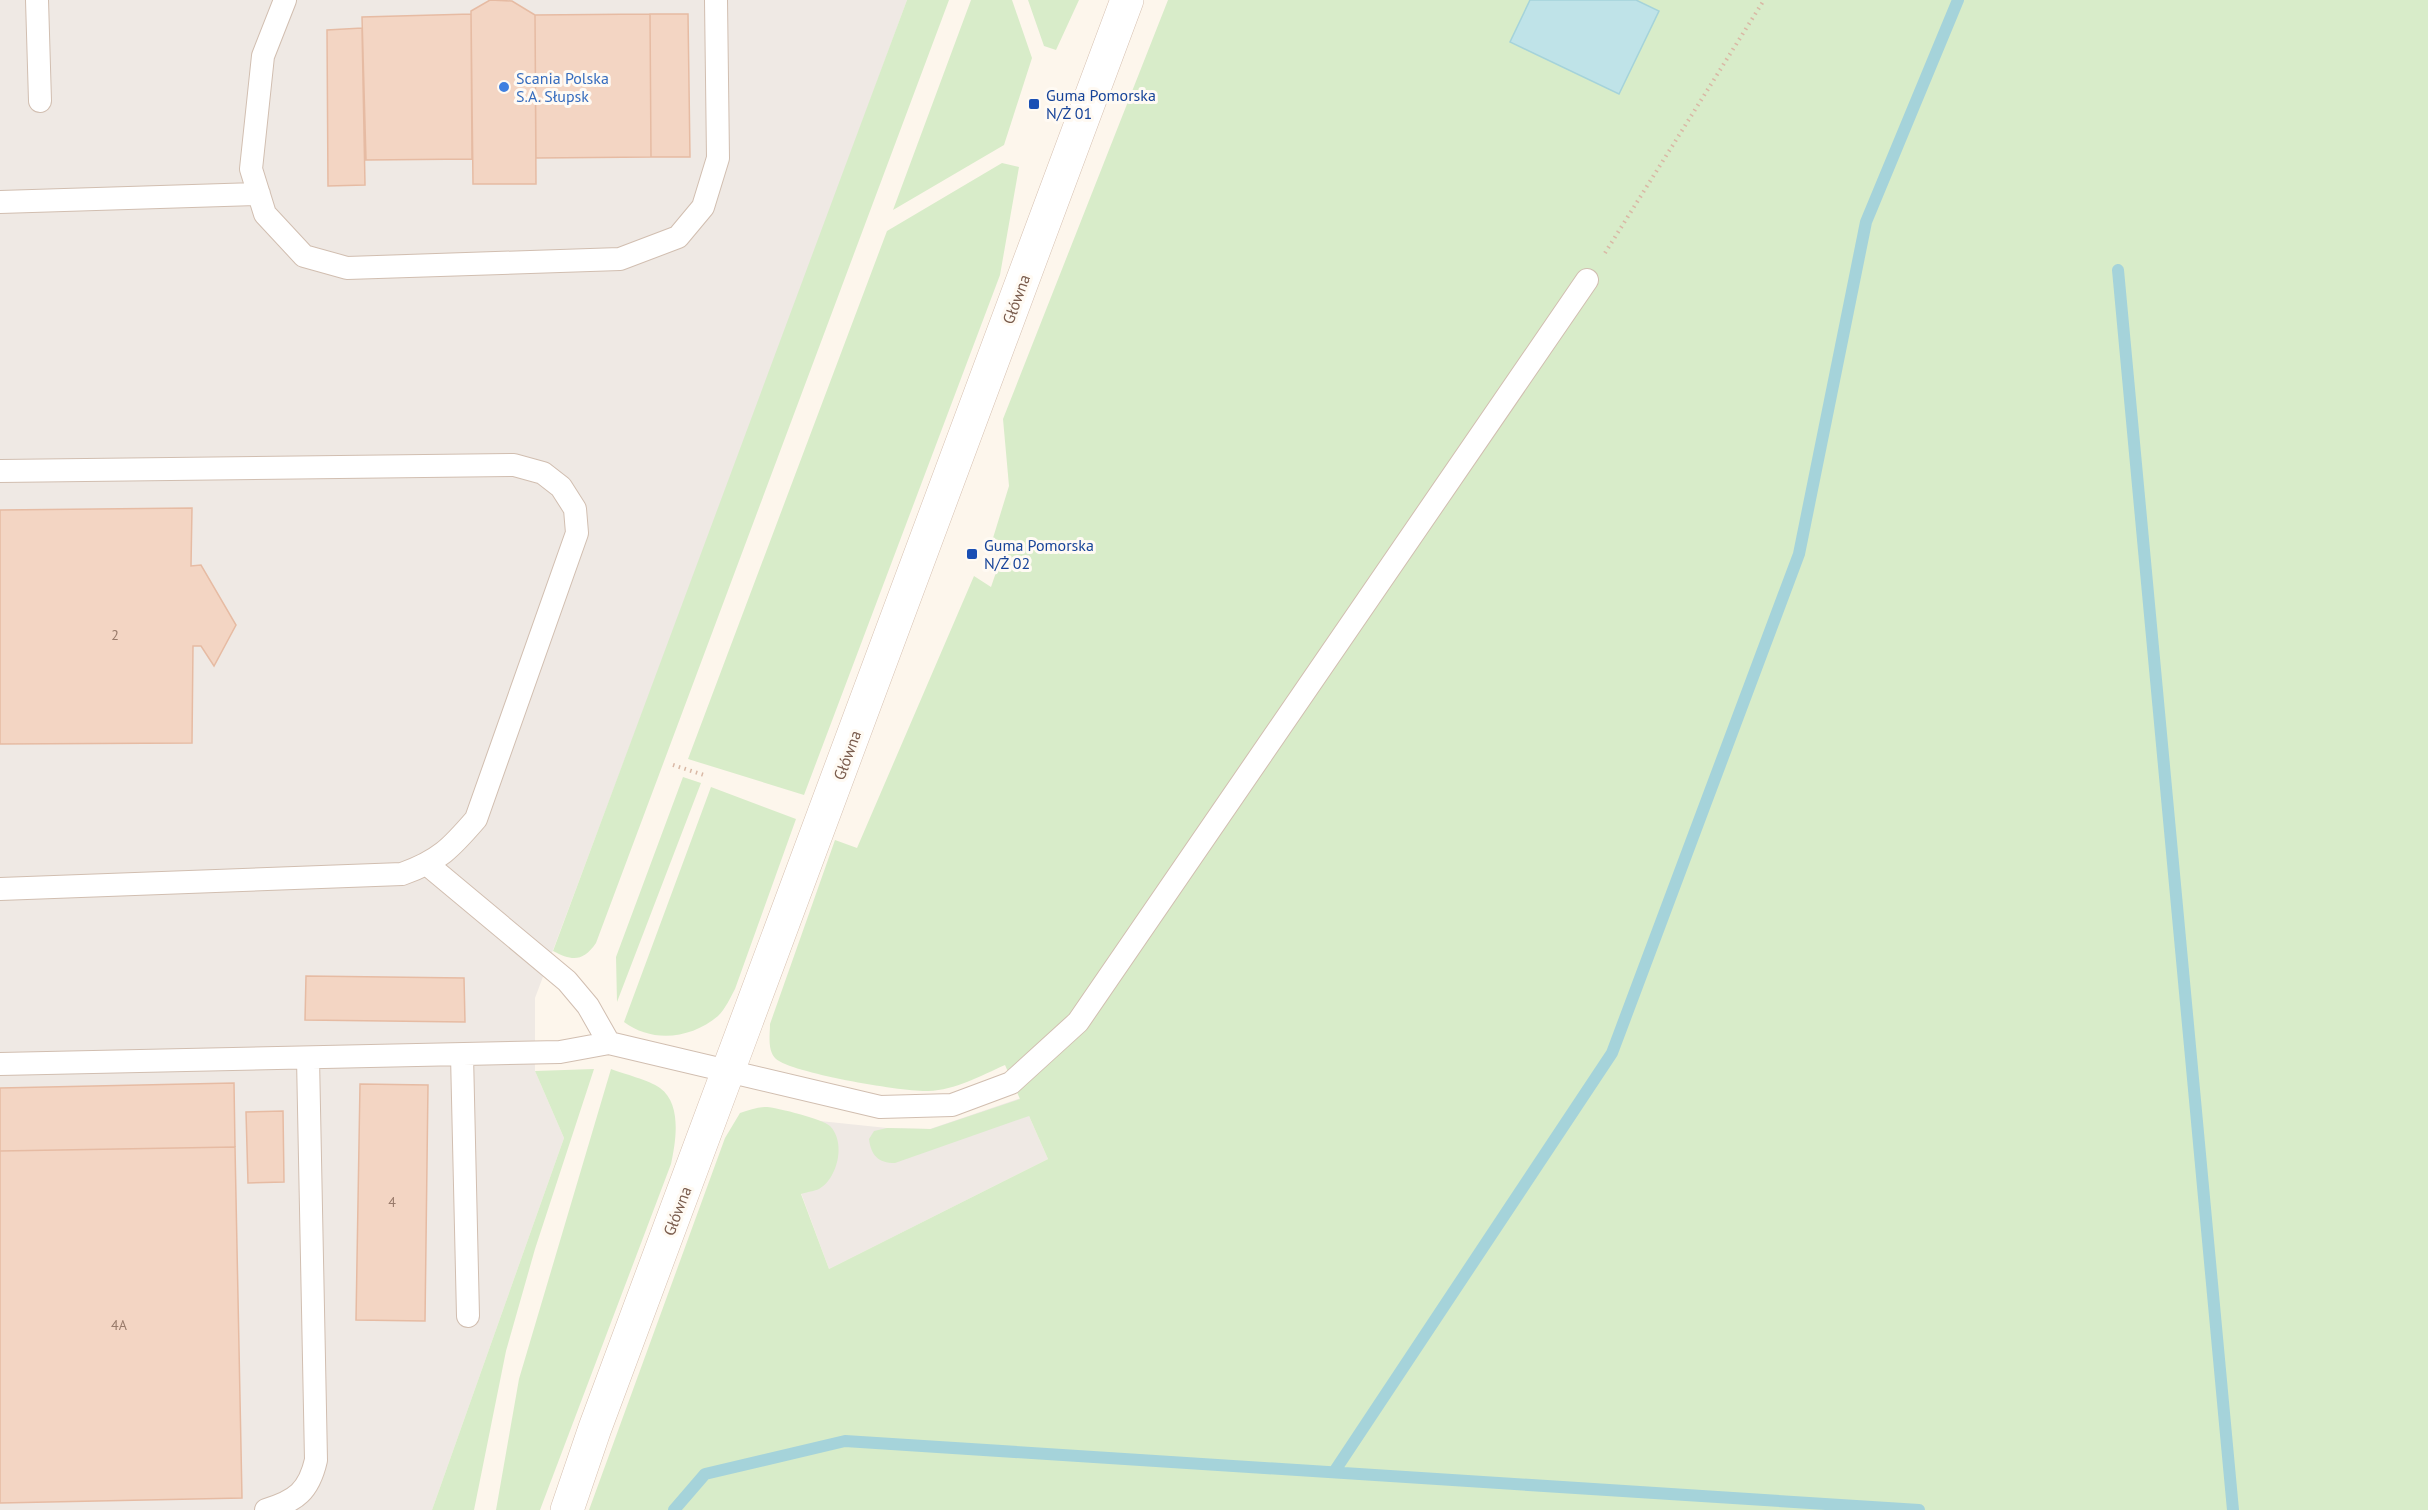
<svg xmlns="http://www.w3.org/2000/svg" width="2428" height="1510" font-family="'PT Sans',sans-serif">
<rect width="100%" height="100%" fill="#fdf6ec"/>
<path fill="#efe9e4" d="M0 0H907L774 362 535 998V1071L564 1138 432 1510H0Z
M1021 1098 1048 1159 829 1269 801 1193 820 1121 887 1128 930 1129Z"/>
<path fill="#d8ecc9" d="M907 0H949L596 943C583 962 572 961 553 951Z
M971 0H1012L1032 58 1004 145 893 210Z
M1028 0H1079L1056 50 1044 46Z
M1168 0H2428V1510H589L725 1138 740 1113C749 1110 758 1107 767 1107 778 1108 823 1119 830 1126 846 1142 838 1178 819 1189 815 1191 807 1192 801 1194L829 1269 1048 1159 1029 1116 895 1163C878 1163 871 1155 869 1139L874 1131 887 1128 931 1129 1020 1099 1005 1065C980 1076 956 1090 928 1091 903 1092 792 1073 776 1059 767 1051 770 1034 770 1024L835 840 857 848 974 576 991 587 1006 543 993 538 1009 486 1003 419Z
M1002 163 1019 167 1000 275 804 795 688 759 887 231Z
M683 777 701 783 617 1002 616 957Z
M711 787 796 819 735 989C730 998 726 1008 718 1016 691 1039 652 1043 624 1022Z
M594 1069 535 1249 506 1351 474 1510H432L564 1138 535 1071Z
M611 1069C624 1074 649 1080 660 1088 682 1104 676 1141 671 1164L540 1510H496L519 1379Z"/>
<path fill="#bfe3e8" stroke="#a5d3da" stroke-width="1.5" d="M1530 0H1636L1659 11 1619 94 1510 42Z"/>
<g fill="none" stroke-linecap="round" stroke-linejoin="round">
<path stroke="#a5d3da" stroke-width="12" d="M2118 270 2233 1510
M1334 1472 1612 1053 1799 554 1866 222 1958 0
M674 1510 705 1474 845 1441 1919 1510"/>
</g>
<path fill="#f3d5c3" stroke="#e6bba3" stroke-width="1.5" d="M490 0 512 1 535 15 536 184H473L471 11Z
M471 14 472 159 366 160 362 17Z
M650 14H688L690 157H651Z
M650 14 651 157 536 158 535 15Z
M362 28 365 185 328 186 327 30Z
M192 508 191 566 201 565 236 625 214 666 201 646H193L192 743 0 744V510Z
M306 976 464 978 465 1022 305 1020Z
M234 1083 235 1147 0 1151V1088Z
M360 1084 428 1085 425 1321 356 1320Z
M283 1111 284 1182 248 1183 246 1112Z
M235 1147 242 1498 0 1503V1151Z"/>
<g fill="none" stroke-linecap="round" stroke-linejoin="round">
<g stroke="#d1beb0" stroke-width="24">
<path id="lane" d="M37 0 40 101
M285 0 263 56 251 169 265 214 304 256 347 268 620 259 678 237 703 207 718 158 716 0
M0 202 259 194
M0 471 514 465 543 473 561 487 575 509 577 533 476 819C451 848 439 861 402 874L0 889
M428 865 567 981 588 1006 609 1043
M462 1055 468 1316
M0 1064 560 1052 609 1043 880 1107 952 1105 1011 1083 1078 1022 1587 280
M266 1510C296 1501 309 1491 316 1460L308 1058"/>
</g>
<g stroke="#d6c0b0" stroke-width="34">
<path id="secondary" d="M567 1510 595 1428 1127 0"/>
</g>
<path stroke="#d9b8a5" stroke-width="4" stroke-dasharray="1.5 4.5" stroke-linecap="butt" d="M1605 253 1764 0
M673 765 707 776"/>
<use href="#lane" stroke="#fff" stroke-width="22"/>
<use href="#secondary" stroke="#fff" stroke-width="33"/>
</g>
<circle fill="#3f7fe0" stroke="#fffaf3" stroke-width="2" cx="504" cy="87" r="6"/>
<g fill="#1a4fb4" stroke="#fffaf3" stroke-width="2">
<rect x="1028" y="98" width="12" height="12" rx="3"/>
<rect x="966" y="548" width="12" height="12" rx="3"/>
</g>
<g text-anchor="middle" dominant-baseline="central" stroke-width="6" stroke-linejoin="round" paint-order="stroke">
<g font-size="14" fill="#987a6a">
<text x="115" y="635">2</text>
<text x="392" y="1202">4</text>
<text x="119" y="1325">4A</text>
</g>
<g font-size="16" fill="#366cbe" stroke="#fffaf3" text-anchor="start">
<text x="516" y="78">Scania Polska<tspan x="516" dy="18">S.A. Słupsk</tspan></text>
</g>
<g font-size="16" fill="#164399" stroke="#fffaf3" text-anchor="start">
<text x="1046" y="95">Guma Pomorska<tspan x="1046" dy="18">N/Ż 01</tspan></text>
<text x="984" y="545">Guma Pomorska<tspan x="984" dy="18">N/Ż 02</tspan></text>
</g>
<g font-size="16" fill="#7a5c4d" stroke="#fffaf3">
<text transform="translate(1016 299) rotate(-70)">Główna</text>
<text transform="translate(847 755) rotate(-70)">Główna</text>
<text transform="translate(677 1211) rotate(-69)">Główna</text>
</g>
</g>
</svg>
